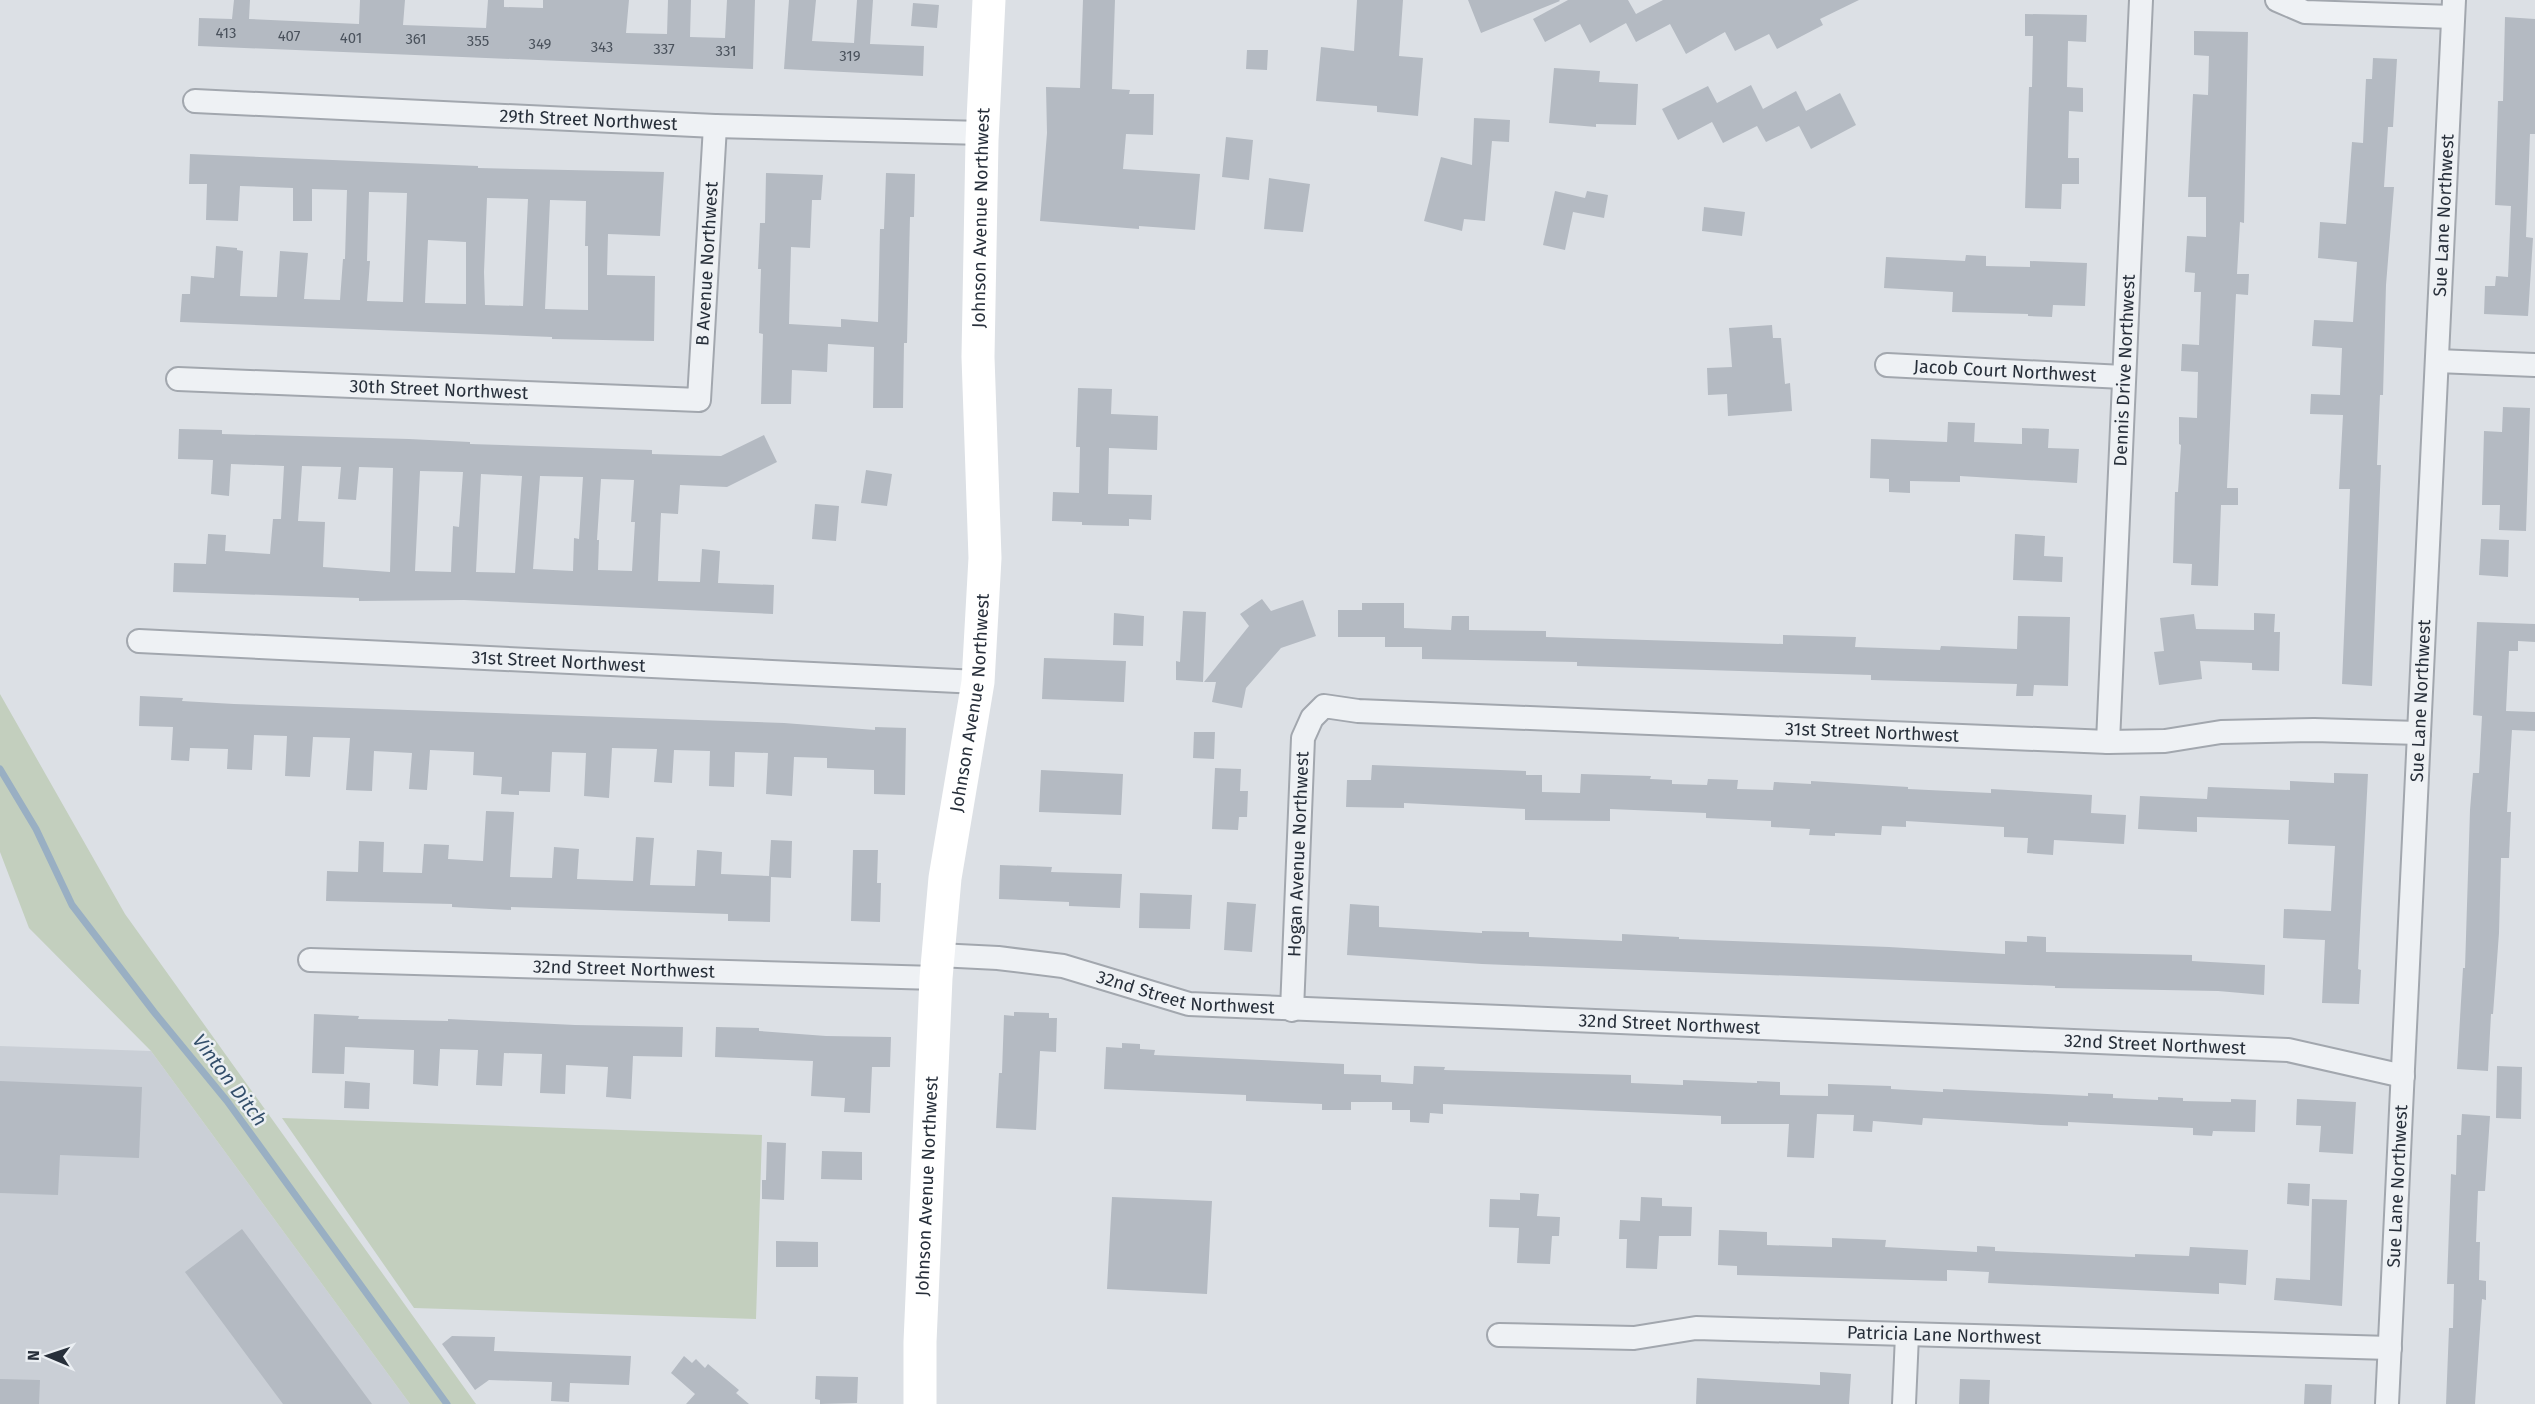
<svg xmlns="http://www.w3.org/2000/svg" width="2535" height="1404" font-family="'Fira Sans',sans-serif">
<rect width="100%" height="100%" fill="#dce0e5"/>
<path fill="#cacfd6" d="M0 1046 151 1051 410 1404H0Z"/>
<path fill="#c3cfbe" d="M0 694 125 914 476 1404H410L151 1051 29 928 0 852Z
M282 1118 762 1135 756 1319 414 1308Z"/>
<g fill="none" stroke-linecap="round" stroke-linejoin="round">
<path stroke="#99afc3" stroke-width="7" d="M0 769 36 829 72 905 154 1012 227 1101 447 1404"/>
</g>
<path fill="#b4bac2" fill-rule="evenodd" d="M234 0H250L249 19 359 24 360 0H405L403 25 486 28 488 0H504V7L543 8V0H629L626 33 667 34 668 0H691L690 37 725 38 727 0H755L753 69 198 46 199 18 232 19Z
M789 0H816L812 41 854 43 857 0H873L870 44 924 46 923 76 784 69Z
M1083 0H1115L1112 89 1130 90 1129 94H1154L1153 135 1126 134 1123 169 1200 174 1195 230 1139 226V229L1040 221 1047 133 1046 87 1080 88Z
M1357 0H1403L1399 56 1423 58 1418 116 1377 112V106L1316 101 1321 47 1354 51Z
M1468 0H1559L1560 1 1481 33Z
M1568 0H1628L1636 14 1663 0H1859L1820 19 1823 25 1777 49 1769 34 1735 51 1725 32 1686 54 1670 24 1636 42 1626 23 1590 43 1580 24 1545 42 1533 19Z
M913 3 939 5 937 28 911 26Z
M2025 14 2087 15 2086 42 2068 41 2067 87 2083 88V112L2069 111 2068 158H2079V184H2062L2061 209 2025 208 2029 87H2032L2033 36H2025Z
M2505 17 2535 19V134H2530L2526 237 2533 238 2528 316 2484 314 2485 286H2495L2496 276 2508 277 2511 206 2495 205 2498 101H2503Z
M2194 31 2248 32 2244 223 2240 222 2237 274H2249L2248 295 2236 294 2227 488H2238V505H2221L2218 586 2191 585 2192 564 2173 563 2175 492H2178L2181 445 2179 444V417L2197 418 2198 372 2181 371 2182 344 2199 345 2201 292H2194L2195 273 2185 272 2187 236 2206 237V197H2188L2193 94 2208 95 2209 56 2194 55Z
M1247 50H1268L1267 70 1246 69Z
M2373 58 2397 59 2393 127H2388L2384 187H2394L2386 285 2383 395H2380L2377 465H2381L2372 686 2342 684 2350 489H2339L2343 415 2310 414 2311 394 2340 395 2342 348 2312 346 2314 320 2353 322 2357 262 2318 258 2320 222 2346 224 2352 142 2363 143 2366 79H2372Z
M1554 68 1600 71 1599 82 1638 84 1636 125 1596 124V127L1549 123Z
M1751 85 1763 109 1796 91 1806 111 1840 93 1856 125 1811 149 1799 126 1766 142 1757 126 1723 143 1712 122 1678 140 1662 109 1708 86 1717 103Z
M1474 118 1510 120 1509 142 1492 141 1485 221 1464 219 1462 231 1424 221 1441 157 1472 165Z
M1226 137 1253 140 1249 180 1222 177Z
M190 154 478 166V168L664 172 660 236 608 234 607 275 655 276 654 341 552 339V337L180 322 182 294H190L191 276 214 278 216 246 237 248V250L243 251 240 296 277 297 280 251 308 253 304 299 340 300 343 259H345L347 190 312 189V221H293V188L240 186 238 221 206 220 207 184H189ZM369 192 407 193 403 302 367 301 370 261H367ZM487 198 528 199 523 306 485 305 484 272ZM550 200 586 201 585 246H588V310L545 309ZM428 240 466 242V304L425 303Z
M766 173 823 175 821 200H812L810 248 791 247 789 324 841 327V319L878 322 880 229H884L886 173 915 174 914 217H910L907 343H904L903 408H873L874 347 828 344 827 372 792 370 791 404H761L763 334 759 333 761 269H758L760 223H765Z
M1269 178 1310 184 1303 232 1264 229Z
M1555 191 1585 198 1587 191 1608 195 1604 218 1573 212 1565 250 1543 245Z
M1704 207 1745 212 1742 236 1702 231Z
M1966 255 1986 256V266L2030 267V261L2087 263 2085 306 2053 305 2052 317 2028 316V314L1952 312 1953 292 1884 288 1886 257 1965 261Z
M1772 325 1773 338H1781L1785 384 1790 383 1792 411 1728 416 1727 394 1708 395 1707 368 1732 367 1729 328Z
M1078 388 1112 389 1111 414 1158 416 1157 450 1109 448 1108 494 1152 495 1151 520 1129 519V526L1082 525V522L1052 521 1053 492 1079 493 1080 447H1076Z
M2503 407 2530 408 2526 531 2499 530 2500 505H2482L2484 431 2502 432Z
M1948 422 1975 423 1974 442 2022 444V428L2049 429 2048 448 2079 449 2077 483 1960 476V482L1910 481V493L1889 492V479L1870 478 1871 439 1947 442Z
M179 429 222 430V434L409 439 470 442V444L652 450V454L721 456 764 435 777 462 727 487 680 485 678 514 661 513 658 581 700 582 702 549 720 551 718 583 774 585 773 614 464 600 359 601V598L173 592 174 563 206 564 208 534 226 535 225 551 270 554 273 519H281L284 466 231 464 229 496 211 494 213 460 178 459ZM302 466 341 467 338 499 356 500 359 467 393 468 390 572 323 567 325 522 298 521ZM420 471 463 472 459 527 453 526 451 572 415 571ZM481 474 522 476 515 573 476 572ZM540 476 583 477 579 539 574 538 573 571 533 569ZM601 479 634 480 631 522H635L632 571 598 570 599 540H597Z
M866 470 892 474 887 506 861 503Z
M815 504 839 506 836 541 812 539Z
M2015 534 2045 536 2044 556 2063 557 2062 582 2013 580Z
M2481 539 2509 540 2508 577 2479 575Z
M1262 599 1271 611 1303 600 1316 636 1281 648 1246 688 1242 708 1212 702 1216 682H1204L1249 626 1240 614Z
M1362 603H1404V628L1451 630 1452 616H1469V630L1546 631V637L1783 644V635L1856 637 1855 647 1940 650 1941 646 2017 649 2018 616 2070 617 2068 686 2034 685 2033 696H2016L2017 684 1871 680V675L1577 666V662L1422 659V647H1385V637H1338V610H1362Z
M1183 611 1206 612 1203 682 1176 680V661L1180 662Z
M1114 613 1144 616 1143 646 1113 645Z
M2254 613 2275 614 2274 632H2280L2279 671 2252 670V663L2200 661 2202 679 2159 685 2154 652 2164 651 2160 618 2194 614 2196 629 2254 630Z
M2477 622 2535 624V642L2518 641V651H2509L2506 711 2535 712V731L2512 730 2507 812H2511L2509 858H2501L2499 933 2493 1014H2491L2488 1071 2457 1069 2463 968H2465L2470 810 2473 773H2479L2482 716 2473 715Z
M1044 658 1126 661 1124 702 1042 699Z
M140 696 183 698 182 701 234 704 784 723 875 730V727L906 728 905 795 874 794V770L827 768V758L794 757 792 796 766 794 768 753 735 752 734 787 709 786 710 751 674 750 672 783 654 782 657 749 612 748 609 798 584 796 586 753 552 752 550 792 519 791V795L501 794 502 777 473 775 474 752 430 750 427 790 409 789 412 753 374 751 372 791 346 790 350 738 313 737 310 777 285 776 287 736 254 735 252 770 227 769 228 749 190 748 189 761 171 760 173 727 139 726Z
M1194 732H1215L1214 759 1193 758Z
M1372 765 1526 771V775H1542V792L1580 793 1581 774 1651 776 1650 779 1672 780V784L1707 785 1708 779 1738 780 1737 789 1773 790 1774 782 1811 784V781L1908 787V789L1991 793V789L2092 795 2091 813 2126 815 2124 844 2054 840 2053 855 2027 853 2028 838 2004 837V827L1906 821V827L1882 826 1881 835 1835 833V836L1809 835 1810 829 1771 827V821L1706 818V813L1610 809V821L1525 820V809L1404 803V808L1346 807 1347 780H1371Z
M1215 768 1241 769 1240 791H1248L1247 817H1239L1238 830 1212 829Z
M1041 770 1123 774 1121 815 1039 812Z
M2334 773 2368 774 2358 969 2361 970 2359 1004 2322 1003 2325 940 2283 938 2284 909 2331 911 2335 846 2288 844 2289 820 2197 817V832L2138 829 2140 796 2207 799 2208 787 2290 790V781L2334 783Z
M486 811 514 812 510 877 552 878 554 847 579 849 577 879 633 881 636 837 654 838 650 885 695 886 697 850 722 852 721 874 769 876 771 840 792 841 791 878 771 877 770 922 728 921V914L511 907V910L452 907V904L326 901 327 871 358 872 359 841 384 842 383 872 422 873 424 844 449 845 448 859 483 861Z
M853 850H878L877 883H881L880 922 851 921Z
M1000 865 1052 867 1051 872 1122 874 1120 908 1069 906V902L999 899Z
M1140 893 1192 895 1190 929 1139 928Z
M1227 902 1256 904 1252 952 1224 950Z
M1350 904 1379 906V927L1482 933V931L1529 932V937L1622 941V934L1679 937V939L1889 947 2005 954V941L2027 942V936L2046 937V952L2192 955V961L2265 965 2264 995 2218 991 2055 988V986L1482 964 1347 955Z
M1014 1012 1049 1013V1018H1057L1056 1052 1040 1051 1036 1130 996 1128 999 1073H1002L1004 1015 1014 1016Z
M314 1014 359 1016 358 1019 448 1021V1019L575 1025 683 1027 682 1057 633 1056 631 1099 606 1097 608 1067 566 1065 565 1094 540 1093 542 1054 504 1053 502 1086 476 1085 478 1050 440 1049 438 1086 413 1084 414 1050 345 1047 344 1074 312 1073Z
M716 1027 759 1028V1031L826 1036 891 1037 890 1067H872L870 1113 844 1112 845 1098 811 1096 813 1061 715 1057Z
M1122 1043 1140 1044V1049L1155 1050 1154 1055 1344 1064V1074L1381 1075V1082L1413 1084 1414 1066 1445 1067 1444 1070 1631 1075V1083L1683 1085V1080L1757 1083V1081L1780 1082V1095L1828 1096V1084L1891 1086V1089L1943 1092V1089L2088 1096V1093L2113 1094V1098L2158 1100V1097L2183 1098V1101L2231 1102V1099L2256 1100 2255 1132 2213 1131 2212 1136 2193 1135V1128L2068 1122V1126L2041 1125 1923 1118 1922 1125 1873 1121 1872 1132 1853 1131 1854 1115 1817 1114 1814 1158 1787 1157 1789 1124H1721V1116L1443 1104V1114L1430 1113 1429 1123 1410 1122V1110H1392V1102H1351V1110H1322V1104L1246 1101V1095L1104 1089 1106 1047 1122 1048Z
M2497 1066 2522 1067 2521 1119 2496 1118Z
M0 1081 142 1087 139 1158 60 1155 58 1195 0 1193Z
M345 1081 370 1083 369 1109 344 1108Z
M2297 1099 2356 1102 2353 1154 2319 1152 2321 1126 2296 1125Z
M2462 1114 2490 1116 2485 1191H2478L2476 1242H2480L2479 1280 2486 1281V1300L2482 1299 2475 1404H2446L2449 1328H2453L2454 1284H2447L2451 1174 2456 1175 2457 1135H2461Z
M767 1142 786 1143 784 1200 762 1199V1180H766Z
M822 1151 862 1152V1180L821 1179Z
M2288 1183 2310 1184 2309 1206 2287 1204Z
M1520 1193 1539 1194 1537 1216 1560 1217 1559 1236H1552L1550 1264 1517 1263 1519 1228 1489 1227 1490 1199 1520 1200Z
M1112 1197 1212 1201 1207 1294 1107 1289Z
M1641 1197 1662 1198V1206L1692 1207 1691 1236H1659L1657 1269 1626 1268 1627 1239H1619L1620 1220 1640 1221Z
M2312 1199 2347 1200 2342 1306 2274 1300 2276 1278 2310 1280Z
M242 1229 372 1404H283L185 1272Z
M1719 1230 1767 1232V1245L1832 1247V1238L1886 1240 1885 1247 1977 1252V1246L1995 1247V1251L2135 1257V1254L2189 1256 2190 1247 2248 1250 2246 1285 2219 1283V1294L1988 1283 1989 1272 1947 1270V1281L1737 1275V1266L1718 1265Z
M776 1241 818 1242V1267H776Z
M452 1336 495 1337 494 1351 631 1356 629 1385 570 1383 569 1402 551 1401 552 1382 489 1380 475 1390 442 1344Z
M684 1356 692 1363 696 1359 705 1368 708 1364 739 1390 736 1393 749 1404H686L695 1394 671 1373Z
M1820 1372 1851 1374 1849 1404H1696L1697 1378 1820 1385Z
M816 1376 858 1377 857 1403 820 1404V1400L815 1399Z
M0 1379 40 1380 39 1404H0Z
M1960 1379 1990 1380 1989 1404H1959Z
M2305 1384 2332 1385 2331 1404H2304Z"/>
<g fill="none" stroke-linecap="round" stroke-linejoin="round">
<g stroke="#a2a7ae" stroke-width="26">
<g id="street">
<path d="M2277 0 2305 12 2453 17"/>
<path id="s1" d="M195 101 715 126 983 133"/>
<path d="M2437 361 2535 365"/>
<path id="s2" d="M1887 365 2123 377"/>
<path id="s3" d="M178 379 699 400 715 126"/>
<path id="s4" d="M139 641 978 682"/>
<path id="s5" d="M2108 742 2141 0"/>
<path id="s6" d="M938 955 998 958 1063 966 1189 1004 2288 1050 2403 1076"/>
<path id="s7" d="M310 960 936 978"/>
<path id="s8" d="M1292 1010 1303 738 1312 718 1324 706 1358 711 2108 742 2165 741 2221 732 2314 730 2419 733"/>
<path id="s9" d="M1499 1335 1634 1338 1696 1328 2390 1348"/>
<path d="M1904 1404 1907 1335"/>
<path id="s10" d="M2387 1404 2454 0"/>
</g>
</g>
<use href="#street" stroke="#eef1f4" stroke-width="22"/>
<path stroke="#fff" stroke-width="33" id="s11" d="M920 1404V1342L936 978 945 878 978 682 985 558 978 357 982 140 989 0"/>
</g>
<g text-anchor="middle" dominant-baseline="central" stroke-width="5" stroke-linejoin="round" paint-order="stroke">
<g font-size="15" fill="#4a525c">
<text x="226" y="33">413</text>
<text x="289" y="36">407</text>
<text x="351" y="38">401</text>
<text x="416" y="39">361</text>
<text x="478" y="41">355</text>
<text x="540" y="44">349</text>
<text x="602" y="47">343</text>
<text x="664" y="49">337</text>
<text x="726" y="51">331</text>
<text x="850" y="56">319</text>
</g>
<g font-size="18" fill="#272f3a" stroke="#ebeff3">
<text stroke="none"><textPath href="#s1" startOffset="394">29th Street Northwest</textPath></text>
<text stroke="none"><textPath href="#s10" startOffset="1190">Sue Lane Northwest</textPath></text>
<text stroke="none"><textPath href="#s11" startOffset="1190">Johnson Avenue Northwest</textPath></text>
<text stroke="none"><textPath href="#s3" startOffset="658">B Avenue Northwest</textPath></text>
<text stroke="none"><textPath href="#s2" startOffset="118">Jacob Court Northwest</textPath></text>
<text stroke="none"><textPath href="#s5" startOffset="372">Dennis Drive Northwest</textPath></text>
<text stroke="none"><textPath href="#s3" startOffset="261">30th Street Northwest</textPath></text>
<text stroke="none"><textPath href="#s4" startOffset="420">31st Street Northwest</textPath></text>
<text stroke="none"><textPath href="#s10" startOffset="704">Sue Lane Northwest</textPath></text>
<text stroke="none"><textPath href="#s11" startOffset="704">Johnson Avenue Northwest</textPath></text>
<text stroke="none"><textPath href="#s8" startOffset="860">31st Street Northwest</textPath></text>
<text stroke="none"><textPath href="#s8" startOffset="156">Hogan Avenue Northwest</textPath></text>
<text stroke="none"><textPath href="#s7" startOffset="314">32nd Street Northwest</textPath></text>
<text stroke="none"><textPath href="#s6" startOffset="252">32nd Street Northwest</textPath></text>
<text stroke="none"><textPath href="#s6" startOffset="738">32nd Street Northwest</textPath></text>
<text stroke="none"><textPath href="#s6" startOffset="1224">32nd Street Northwest</textPath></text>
<text stroke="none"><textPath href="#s11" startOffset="218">Johnson Avenue Northwest</textPath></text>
<text stroke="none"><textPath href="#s10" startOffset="218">Sue Lane Northwest</textPath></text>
<text stroke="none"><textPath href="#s9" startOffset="446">Patricia Lane Northwest</textPath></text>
</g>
<g font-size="20" font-style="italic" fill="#344f6b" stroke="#ebeff3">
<text transform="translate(230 1080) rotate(53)">Vinton Ditch</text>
</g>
</g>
<g transform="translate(48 1356) rotate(272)" stroke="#ebeff3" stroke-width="4.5" paint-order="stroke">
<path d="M0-4.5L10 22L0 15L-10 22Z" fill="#272f3a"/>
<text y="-9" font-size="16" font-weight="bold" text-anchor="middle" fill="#272f3a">N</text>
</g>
</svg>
